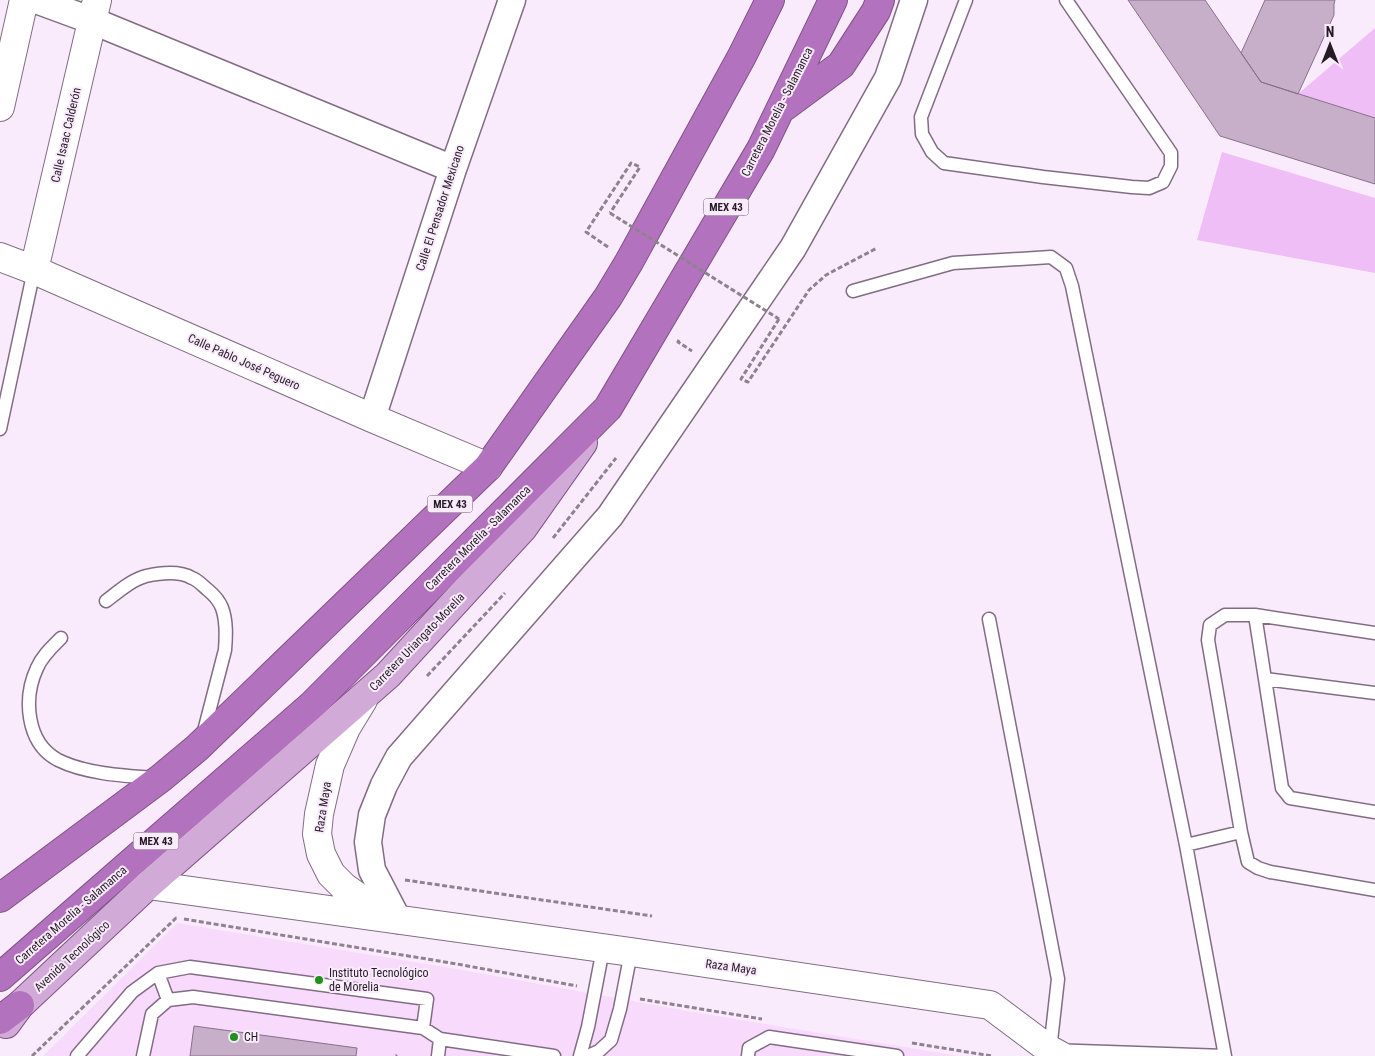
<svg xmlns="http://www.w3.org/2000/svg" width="1375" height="1056" font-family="'Roboto Condensed',sans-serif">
<rect width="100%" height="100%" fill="#faebfc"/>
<path fill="#f8dafc" d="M177 923 457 969 687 1011 959 1056H43Z"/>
<path fill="#efbef6" d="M1375 28V118L1298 94Z
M1222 152 1375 198V273L1197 240Z"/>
<path fill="#c7afca" stroke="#87718a" d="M1128 0H1205L1261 82 1375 118V184L1220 136Z
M1265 0H1335L1334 4V15L1298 94 1261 82 1241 53Z
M194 1026 357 1048 356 1056H190Z"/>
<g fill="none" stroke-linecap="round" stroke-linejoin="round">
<g stroke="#826c84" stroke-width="15">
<path id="lane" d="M966 0 921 117 922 134 932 152 944 163 1043 177 1132 187 1149 188 1163 182 1171 166V153L1066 0
M853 291 953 263 1051 257 1066 268 1072 286 1186 845 1225 1056 1050 1050 1058 979 989 619
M0 429 34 270
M106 601C118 592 131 580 146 576 160 573 180 571 192 578 198 580 203 586 208 590 214 595 219 600 222 608 227 621 226 637 225 650L203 735
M1255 615 1282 788 1290 798 1375 812
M1375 633 1255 615H1225L1210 625 1208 640 1241 832 1248 862 1258 868 1270 872 1375 890
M61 638C52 647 42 656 37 668 23 698 26 743 58 760 86 774 125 776 156 778
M1265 679 1375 693
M1186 845 1241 832
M158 973 168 1000
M77 1056 132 992 158 973 190 967 427 999 423 1028
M143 1056 152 1014 168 1000 193 997 423 1028 440 1039 554 1056
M438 1056 440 1039
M580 1056 588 1027 603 949
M588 1056 599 1051 611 1040 620 1009 631 952
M748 1056 749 1048 769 1037 897 1056"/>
</g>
<g stroke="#826c84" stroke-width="29">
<path id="street" d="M36 0 93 21 453 169
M372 418 453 169 512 0
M398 920 372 870 368 842 372 815 384 785 399 757 610 516 793 248 888 78 914 0"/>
</g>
<g stroke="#826c84" stroke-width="30">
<path id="secondary" d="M0 107 24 0
M0 257 34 270 372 418 488 467
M34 270 97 0
M363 700 346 728 330 765 319 814 317 834 321 854 331 874 344 887 361 899 386 913
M148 885 631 952 990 1005 1050 1050 1061 1056"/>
</g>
<g stroke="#815488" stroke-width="30">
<path id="primary" d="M6 1024 20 1005 148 885 388 675 523 528 583 443"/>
</g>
<g stroke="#815488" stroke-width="30">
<path id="highway" d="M784 107 841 65 876 11 880 0
M0 898 161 778 197 748 488 467 608 297 629 262 742 56 770 0
M0 977 312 705 608 408 761 149 833 0
M0 1020 20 1005"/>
</g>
<path stroke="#8e828f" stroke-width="3" stroke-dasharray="5 2.5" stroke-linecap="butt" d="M608 247 586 232 631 163 640 167 610 213
M779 319 741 379 748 382 809 290 826 275 877 248
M679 340 678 342 692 351
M553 538 616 458
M427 676 505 593
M405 880 652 916
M184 919 457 964 577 986
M640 999 762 1019
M912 1043 992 1056
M32 1056 176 918H178
M396 1056 397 1055"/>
<use href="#lane" stroke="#fff" stroke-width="12"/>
<use href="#street" stroke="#fff" stroke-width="26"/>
<use href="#secondary" stroke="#fff" stroke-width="28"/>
<use href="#primary" stroke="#d1aad7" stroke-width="28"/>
<use href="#highway" stroke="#b372bd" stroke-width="28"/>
<path stroke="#8e828f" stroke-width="3" stroke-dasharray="5 2.5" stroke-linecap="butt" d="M610 213 779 319"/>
</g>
<g fill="#20911b" stroke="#faebfc" stroke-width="2">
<circle cx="319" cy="980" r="5"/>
<circle cx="234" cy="1037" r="5"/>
</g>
<g text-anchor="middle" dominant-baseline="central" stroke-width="4" stroke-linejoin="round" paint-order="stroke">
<g fill="#faebfc" stroke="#645966" stroke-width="1">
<rect x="703.5" y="198.5" width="45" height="17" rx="4"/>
<rect x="427.5" y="495.5" width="45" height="17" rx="4"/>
<rect x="133.5" y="832.5" width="45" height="17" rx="4"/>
</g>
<g font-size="11" font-weight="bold" fill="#241b25">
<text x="726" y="207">MEX 43</text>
<text x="450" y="504">MEX 43</text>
<text x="156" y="841">MEX 43</text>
</g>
<g font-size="12" fill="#241b25" stroke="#faebfc">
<text transform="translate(777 112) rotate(-63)">Carretera Morelia - Salamanca</text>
<text transform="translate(66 135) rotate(-77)">Calle Isaac Calderón</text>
<text transform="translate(440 208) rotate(-72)">Calle El Pensador Mexicano</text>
<text transform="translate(244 362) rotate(24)">Calle Pablo José Peguero</text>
<text transform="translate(478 538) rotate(-45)">Carretera Morelia - Salamanca</text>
<text transform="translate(417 642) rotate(-46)">Carretera Uriangato-Morelia</text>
<text transform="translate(323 807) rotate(-81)">Raza Maya</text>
<text transform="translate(71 915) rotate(-41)">Carretera Morelia - Salamanca</text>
<text transform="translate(72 956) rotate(-43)">Avenida Tecnológico</text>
<text transform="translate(731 967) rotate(8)">Raza Maya</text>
</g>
<g font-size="12" fill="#241b25" stroke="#faebfc" text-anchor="start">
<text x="329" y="973">Instituto Tecnológico<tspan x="329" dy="14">de Morelia</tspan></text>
<text x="244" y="1037">CH</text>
</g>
</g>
<g transform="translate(1330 45)" stroke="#faebfc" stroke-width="4" paint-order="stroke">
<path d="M0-4L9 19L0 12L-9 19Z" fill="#241b25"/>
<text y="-8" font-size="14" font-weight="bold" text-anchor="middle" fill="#241b25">N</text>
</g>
</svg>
